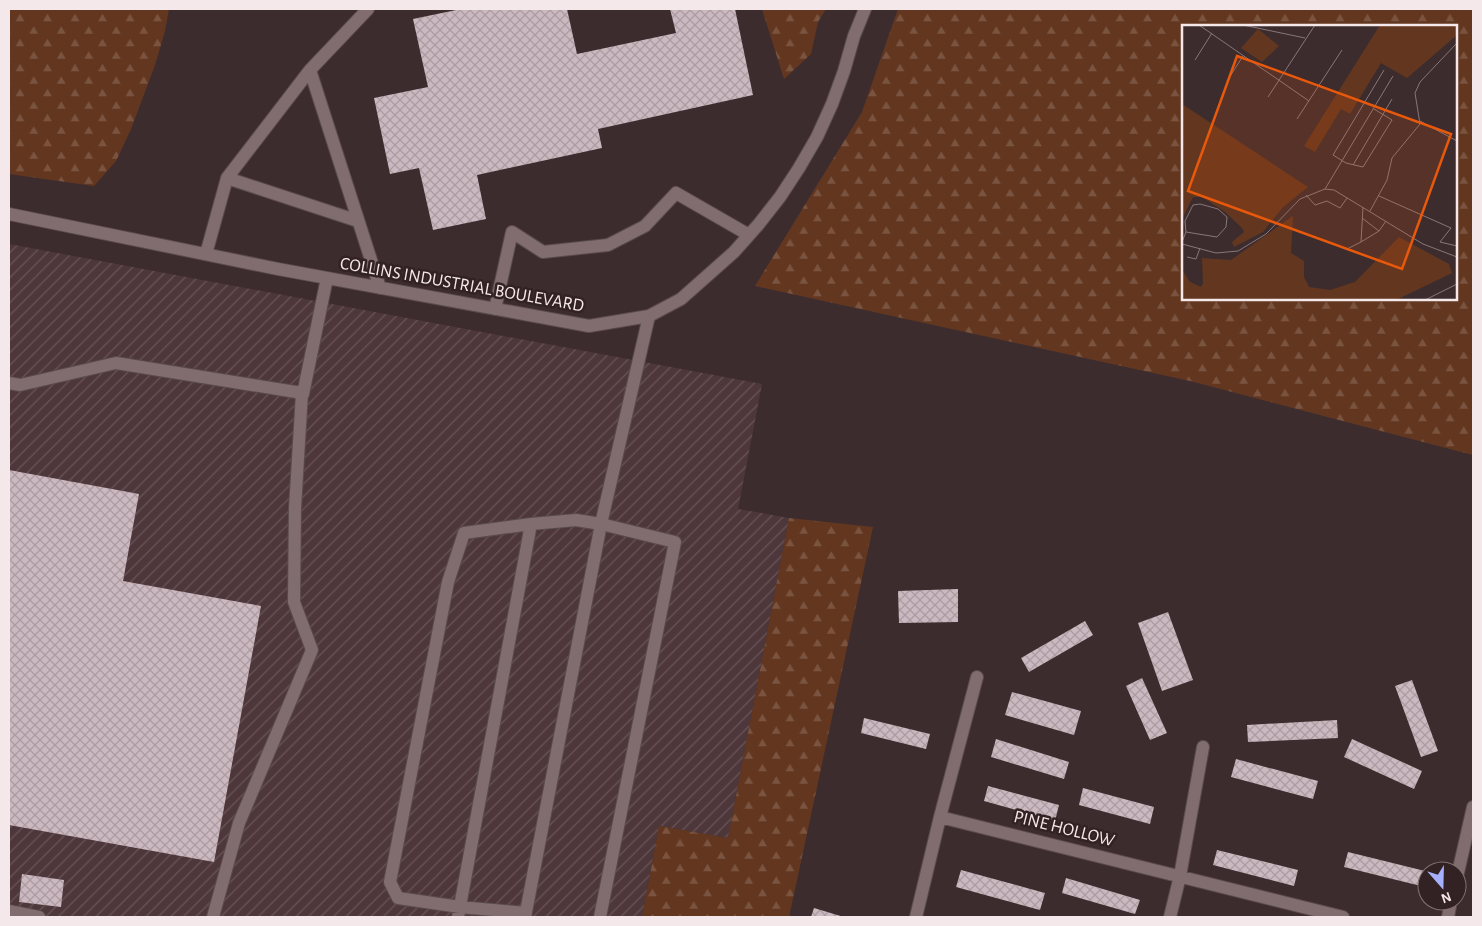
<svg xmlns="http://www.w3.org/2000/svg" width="1482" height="926" font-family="'Alegreya Sans',sans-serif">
<defs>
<pattern id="industrial-furrows" width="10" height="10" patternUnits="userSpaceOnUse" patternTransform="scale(1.25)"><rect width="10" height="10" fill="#4e373a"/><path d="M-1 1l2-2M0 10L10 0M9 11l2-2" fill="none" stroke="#685457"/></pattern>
<pattern id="forest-firs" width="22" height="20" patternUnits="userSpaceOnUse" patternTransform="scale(1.25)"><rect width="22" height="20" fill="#63371f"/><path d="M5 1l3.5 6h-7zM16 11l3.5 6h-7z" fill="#7a5440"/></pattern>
<pattern id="building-cross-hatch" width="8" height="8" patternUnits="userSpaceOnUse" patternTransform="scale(1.25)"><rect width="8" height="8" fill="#ccb8c0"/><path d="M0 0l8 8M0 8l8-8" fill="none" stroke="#ab9ca2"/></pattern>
</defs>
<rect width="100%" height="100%" fill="#3d2c2e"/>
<path fill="url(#industrial-furrows)" d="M9 244 762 384 738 509 789 518 728 838 659 826 642 917H9Z"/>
<path fill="url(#forest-firs)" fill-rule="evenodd" d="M9 9H169L165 31 155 65 131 129 116 161 94 186 9 174Z
M762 9H826L818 22 811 54 784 79Z
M898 9H1473V455L1190 381 755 286 862 112ZM1183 26H1456V299H1183Z
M789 518 873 527 789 917H642L659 826 728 838Z"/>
<path fill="url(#building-cross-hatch)" d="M461 9H567L577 54 676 33 670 9H735L753 95 598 129 602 148 477 175 486 219 433 230 419 168 390 174 374 98 428 87 413 19Z
M9 470 139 494 123 581 261 606 214 862 9 825Z
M958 589V622L899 623 898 591Z
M1168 612 1193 680 1162 691 1138 623Z
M1085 621 1093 635 1029 672 1021 658Z
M1142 678 1167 733 1150 740 1126 686Z
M1412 680 1438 751 1421 757 1395 686Z
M1012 692 1081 711 1074 735 1005 715Z
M864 718 930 734 926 749 861 733Z
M1337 720 1338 738 1248 742 1247 725Z
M996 739 1069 762 1064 779 991 757Z
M1352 739 1422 771 1414 789 1344 757Z
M1236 759 1318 781 1313 799 1231 777Z
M988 786 1059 805 1055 821 984 801Z
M1083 788 1154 807 1150 824 1079 805Z
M1217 850 1298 870 1294 886 1213 865Z
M1348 852 1425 871 1421 886 1344 867Z
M961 870 1045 893 1040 910 956 887Z
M22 874 64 880 61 907 19 902Z
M1066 878 1140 900 1135 914 1062 893Z
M814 908 844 917H811Z"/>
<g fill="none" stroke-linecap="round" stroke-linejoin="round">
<g stroke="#594b4d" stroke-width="14">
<path id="minor" d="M368 9 310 70 380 288
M227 178 358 221
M9 214 278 269 589 326 649 316 681 299 734 252 758 225 780 197 799 168 817 137 832 104 844 71 854 36 865 9
M206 254 227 178 310 70
M495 309 512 232 543 252 608 245 645 226 676 193 749 235
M9 383 20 385 116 363 302 393
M940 817 1343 917
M1457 877 1473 807
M9 911 39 917
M526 913 460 907 398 898 390 882 448 582 464 533 531 524 576 520 601 524 675 542 600 917
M213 917 239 823 312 650 294 602 295 508 302 393 303 394 327 278
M458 917 531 524
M525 917 601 524 649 316
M916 917 940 817 977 677
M1170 917 1180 876 1203 747
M1448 917 1451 901"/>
</g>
<use href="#minor" stroke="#816d6f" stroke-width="12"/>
</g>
<g text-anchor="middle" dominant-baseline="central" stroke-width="5" stroke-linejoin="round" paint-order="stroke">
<g font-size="18" fill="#f4e8ea" stroke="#322224">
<text transform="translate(462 285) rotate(10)">COLLINS INDUSTRIAL BOULEVARD</text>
<text transform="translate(1064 829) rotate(14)">PINE HOLLOW</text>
</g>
</g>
<g transform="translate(1182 25)">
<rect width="275" height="275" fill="#3d2c2e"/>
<path d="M198 0H275V10L225 53 199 38 168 89 159 84 133 127 122 121ZM0 79 126 162 101 182 81 207 52 222 50 217 62 207 60 203 42 186 20 172H11L0 194ZM111 191 109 228 122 236V252L127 262 148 265 173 257 217 212 267 239 270 248 214 275H0V245L8 257 19 262 21 258 20 233 49 235Z" fill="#63371f"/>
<path d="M76 4 97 21 80 37 59 23Z" fill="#63371f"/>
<path fill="none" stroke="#867779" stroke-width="1" d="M17 0 127 76M61 0 123 13M13 35 30 8M45 56 61 31M86 72 133 0M192 84 210 95 181 142 164 138 151 130 202 45M115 94 160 25M238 96 275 116M171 140 210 74M143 164 211 51M124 170 133 180 145 176 158 183 165 173M197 171 269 203 258 217 275 221M188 186 205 155 210 133 238 99 233 68 238 57 275 18M180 193 197 206M0 217 4 207 3 196 11 180 18 179 36 184 45 192 44 202 35 212 4 207M179 217 197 206 204 196M0 219 34 228 56 226 84 209 118 174 143 164 152 165 241 219 275 232M165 224 179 217 181 182M5 232 14 234 18 223M243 275 275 259"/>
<path fill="#e8590c" fill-opacity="0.15" stroke="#e8590c" stroke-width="2.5" d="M55 31 269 109 220 244 6 166Z"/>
<rect width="275" height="275" fill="none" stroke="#f4e8ea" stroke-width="2.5"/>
</g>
<rect width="1482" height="926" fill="none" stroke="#f4e8ea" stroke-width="20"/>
<g transform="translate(1442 886) rotate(160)"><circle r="24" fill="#322224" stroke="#807173"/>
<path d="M0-4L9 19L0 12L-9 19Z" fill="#a5b1fc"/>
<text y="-8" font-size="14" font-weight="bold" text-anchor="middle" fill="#f4e8ea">N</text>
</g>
</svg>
